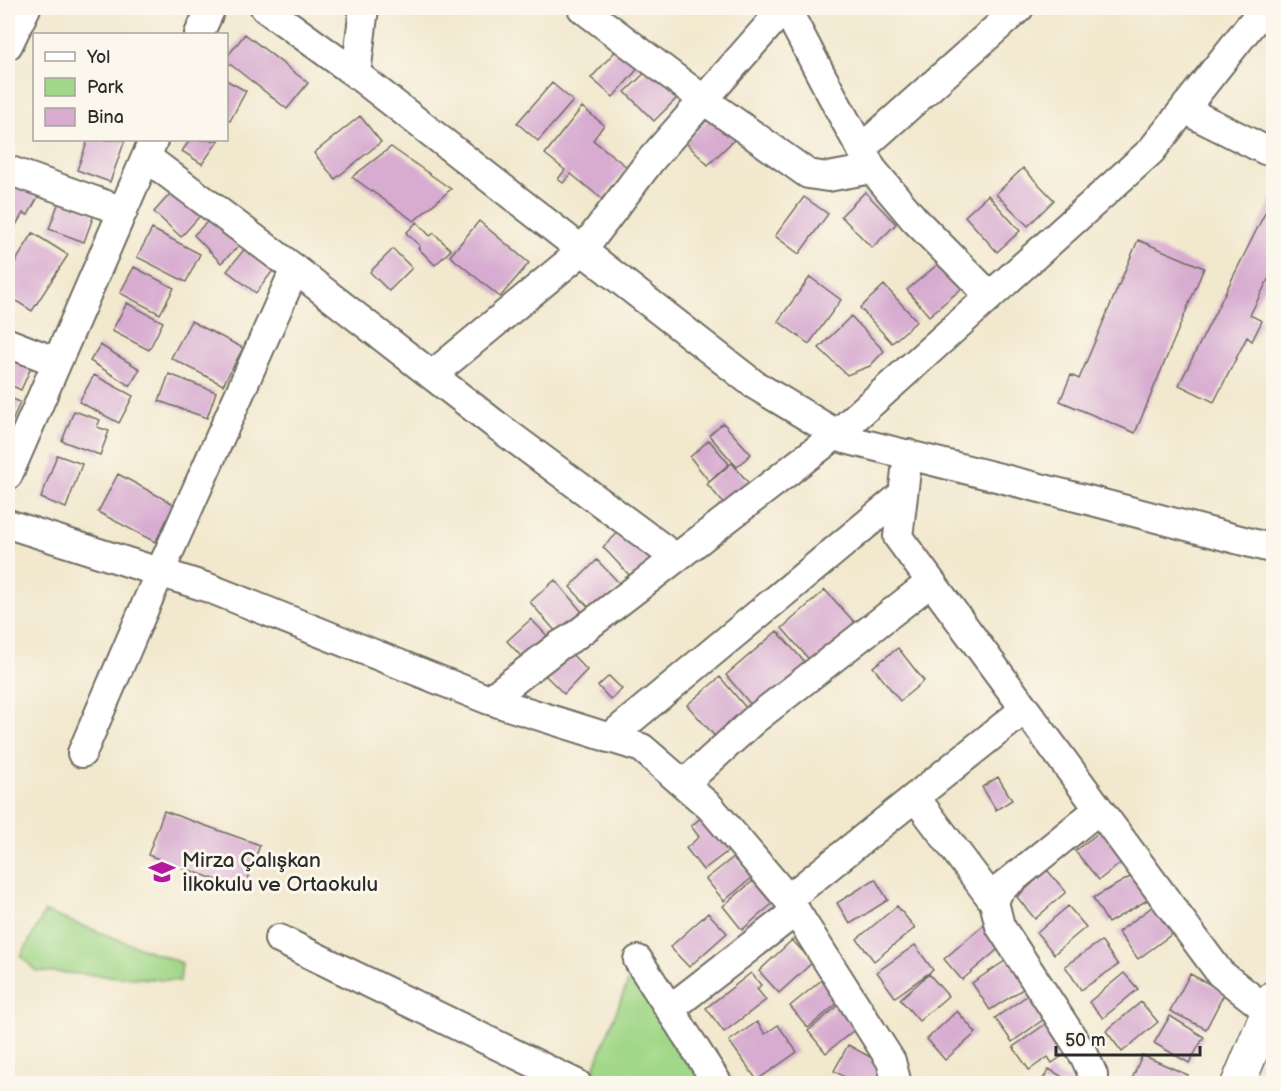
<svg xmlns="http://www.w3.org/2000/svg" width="1281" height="1091" font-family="'Balsamiq Sans',sans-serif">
<rect width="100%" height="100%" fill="#fbf7ec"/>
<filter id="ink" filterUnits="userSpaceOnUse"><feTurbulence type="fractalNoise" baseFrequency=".0167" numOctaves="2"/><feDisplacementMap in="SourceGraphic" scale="12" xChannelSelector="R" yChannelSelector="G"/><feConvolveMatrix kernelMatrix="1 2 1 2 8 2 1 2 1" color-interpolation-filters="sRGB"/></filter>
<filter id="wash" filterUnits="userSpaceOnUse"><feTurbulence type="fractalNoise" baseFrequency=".008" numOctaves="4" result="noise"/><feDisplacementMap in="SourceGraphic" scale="24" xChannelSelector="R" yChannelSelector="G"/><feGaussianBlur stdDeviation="1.35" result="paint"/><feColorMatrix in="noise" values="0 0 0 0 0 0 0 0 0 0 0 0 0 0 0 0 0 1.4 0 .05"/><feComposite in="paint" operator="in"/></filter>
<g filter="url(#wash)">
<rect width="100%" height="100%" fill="#f2e8ce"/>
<path fill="#a1d788" stroke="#66815a" stroke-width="1.5" d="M45 912 182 963 180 981 36 971 21 956Z
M632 971 708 1083H609L591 1076Z"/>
<g id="blocks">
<path fill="#d7acd0" d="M245 34 308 83 287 109 226 61V58Z
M621 45 642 64 613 97 591 78Z
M652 66 681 94 654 121 625 92Z
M226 80 246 91 230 121 226 119Z
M552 83 573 101 538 141 517 123Z
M582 107 604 125 593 140 627 167 602 199 571 174 563 183 558 179 565 170 545 154Z
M712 115 735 139 708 165 685 142Z
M360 116 381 142 335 179 314 153Z
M88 140H125L110 182 77 170Z
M190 140H219L202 164 182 151Z
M391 147 451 189 414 221 352 177Z
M1023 168 1054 200 1028 226 996 194Z
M10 181 38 197 28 215 23 213 12 232 8 229V186Z
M177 186 205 210 181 237 154 212Z
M865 192 896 224 872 248 841 216Z
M988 195 1020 231 997 252 965 216Z
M1274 195V268L1250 315 1262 321 1252 341 1247 337 1214 402 1179 385Z
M804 197 828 214 799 254 775 236Z
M60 199 95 212 84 242 49 229Z
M215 214 243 242 221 263 194 235Z
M479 221 529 263 500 297 450 256Z
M417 222 430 236 434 233 451 250 435 265 418 248 420 246 406 233Z
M152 229 200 254 186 282 137 257Z
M33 233 68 255 32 311 8 296V274Z
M1138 240 1204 268 1135 433 1060 401 1071 375 1079 379Z
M250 242 278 264 256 293 227 271Z
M393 249 412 268 389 291 370 272Z
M944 259 967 284 929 316 907 290Z
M134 267 174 288 160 314 120 293Z
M810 277 841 300 809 344 778 321Z
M884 285 917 321 892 343 860 308Z
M127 303 163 322 149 350 112 331Z
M851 316 884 351 870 366 847 375 819 348Z
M191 321 243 348 223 385 171 358Z
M100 345 140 369 130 386 90 361Z
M8 352 33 363 21 390 8 384Z
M169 374 216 392 207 418 159 401Z
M94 375 133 396 119 423 79 402Z
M8 397 20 402 8 432Z
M74 411 100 420 97 427 109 431 100 455 62 441Z
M723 423 751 454 737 467 709 435Z
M709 440 729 464 709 481 690 457Z
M57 455 82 464 66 508 41 498Z
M732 463 750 485 726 506 707 484Z
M118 474 175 505 155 542 98 512Z
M624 527 653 558 632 578 603 547Z
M597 560 621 585 593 612 570 587Z
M555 580 582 612 557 633 530 602Z
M825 590 857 625 813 664 782 628Z
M531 619 553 642 529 665 507 641Z
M777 631 809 667 757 712 726 675Z
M566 648 587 670 564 694 542 672Z
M898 648 924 681 900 701 873 667Z
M609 676 622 689 611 700 598 686Z
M720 677 752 715 720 742 687 705Z
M998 777 1012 800 996 810 982 787Z
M164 811 260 845 244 890 148 855Z
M706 814 732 848 703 870 686 848 699 837 691 826Z
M1102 830 1126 859 1099 880 1075 851Z
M735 856 753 877 724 901 706 879Z
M1047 870 1066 892 1035 919 1017 897Z
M1137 873 1151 898 1108 923 1093 898Z
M875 879 888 900 850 924 837 903Z
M753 881 772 904 742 930 723 906Z
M1156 904 1176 931 1138 959 1118 932Z
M897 906 915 928 874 961 857 939Z
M1068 906 1086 927 1054 954 1037 933Z
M708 913 727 933 689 967 670 947Z
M986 923 1004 944 962 980 944 959Z
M792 940 813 962 779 993 759 971Z
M1101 941 1118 965 1081 990 1065 966Z
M915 945 933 970 895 997 877 972Z
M1008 959 1026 987 990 1010 972 983Z
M751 973 761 985 757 989 766 1000 724 1032 706 1008Z
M1124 973 1138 989 1103 1018 1089 1002Z
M929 974 948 996 919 1021 900 999Z
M1190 974 1225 992 1206 1029 1170 1011Z
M823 979 841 1000 808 1028 790 1006Z
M1031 993 1048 1016 1012 1042 995 1018Z
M1141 1002 1158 1022 1122 1052 1106 1031Z
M840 1004 859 1026 826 1053 808 1031Z
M957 1011 976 1033 945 1060 927 1039Z
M1170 1016 1204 1037 1189 1063 1154 1043Z
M757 1022 765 1034 778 1025 797 1052 757 1080 729 1041Z
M1047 1023 1068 1052 1052 1063 1048 1057 1029 1070 1013 1047Z
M848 1045 885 1065 875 1084H857L834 1071Z
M1142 1055 1188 1075 1185 1084H1130Z
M1049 1069 1074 1084H1040Z"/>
</g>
</g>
<g filter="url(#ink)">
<use href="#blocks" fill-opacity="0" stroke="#716d64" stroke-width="1.5"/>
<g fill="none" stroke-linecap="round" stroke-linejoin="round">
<g stroke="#716d64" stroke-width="32">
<path id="minor" d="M265 8 356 74 755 385 845 439 1092 501 1274 549
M582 8 704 100 808 174 828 177 872 169
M786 8 838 107 872 169 914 219 990 296
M199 34 211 8
M8 45 26 8
M356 74 364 8
M1187 105 1199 117 1265 150 1274 152
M861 149 1019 8
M146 157 295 269 496 425 676 558
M8 170 123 211
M8 343 57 362
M432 375 582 251 650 161 784 8
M908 454 898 537 1220 973 1268 1011
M8 475 153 141
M8 524 209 588 489 700 642 748 710 807 788 899 891 1061 897 1084
M489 700 560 645 575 636 837 434 1151 151 1264 8
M609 738 903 494
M82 753 160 572 295 269
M684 784 754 720 931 582
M915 797 994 902
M788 899 1025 709
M279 939 577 1084
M638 960 718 1084
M670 1009 796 911
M1093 1084V1075L1085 1057 1000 926 994 902 999 890 1099 809"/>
</g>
<g stroke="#716d64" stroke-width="36">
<path id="major" d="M1238 1084 1274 997"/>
</g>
<use href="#minor" stroke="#fff" stroke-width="28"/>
<use href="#major" stroke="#fff" stroke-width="33"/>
</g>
</g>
<defs>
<g id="school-bare" transform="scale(2.07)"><path d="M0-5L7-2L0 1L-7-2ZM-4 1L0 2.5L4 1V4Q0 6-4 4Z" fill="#b5179e" stroke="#fbf7ec" stroke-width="2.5" paint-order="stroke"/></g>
</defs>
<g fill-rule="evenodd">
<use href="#school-bare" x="162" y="872"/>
</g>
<g text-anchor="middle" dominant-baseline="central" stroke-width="6" stroke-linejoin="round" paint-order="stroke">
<g font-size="21" fill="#2b2b2b" stroke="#fbf7ec" text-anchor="start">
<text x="182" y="860">Mirza Çalışkan<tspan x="182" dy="24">İlkokulu ve Ortaokulu</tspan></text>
</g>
</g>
<rect width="1281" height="1091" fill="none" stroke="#fbf7ec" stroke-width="30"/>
<rect x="33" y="33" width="195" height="108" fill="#fbf7ec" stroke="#a8a59f" stroke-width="1.5"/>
<rect x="45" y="52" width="30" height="9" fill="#ffffff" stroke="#a8a59f" stroke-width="1.5"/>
<text x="87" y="63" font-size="18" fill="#2b2b2b">Yol</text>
<rect x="45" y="78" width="30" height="18" fill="#a1d788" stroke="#a8a59f" stroke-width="1.5"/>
<text x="87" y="93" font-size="18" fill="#2b2b2b">Park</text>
<rect x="45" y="108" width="30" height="18" fill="#d7acd0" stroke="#a8a59f" stroke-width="1.5"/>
<text x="87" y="123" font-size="18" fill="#2b2b2b">Bina</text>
<path d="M1056 1046v9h144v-9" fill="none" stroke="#2b2b2b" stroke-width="3"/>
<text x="1065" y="1046" font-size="18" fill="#2b2b2b" stroke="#fbf7ec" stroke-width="4.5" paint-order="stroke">50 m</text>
</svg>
